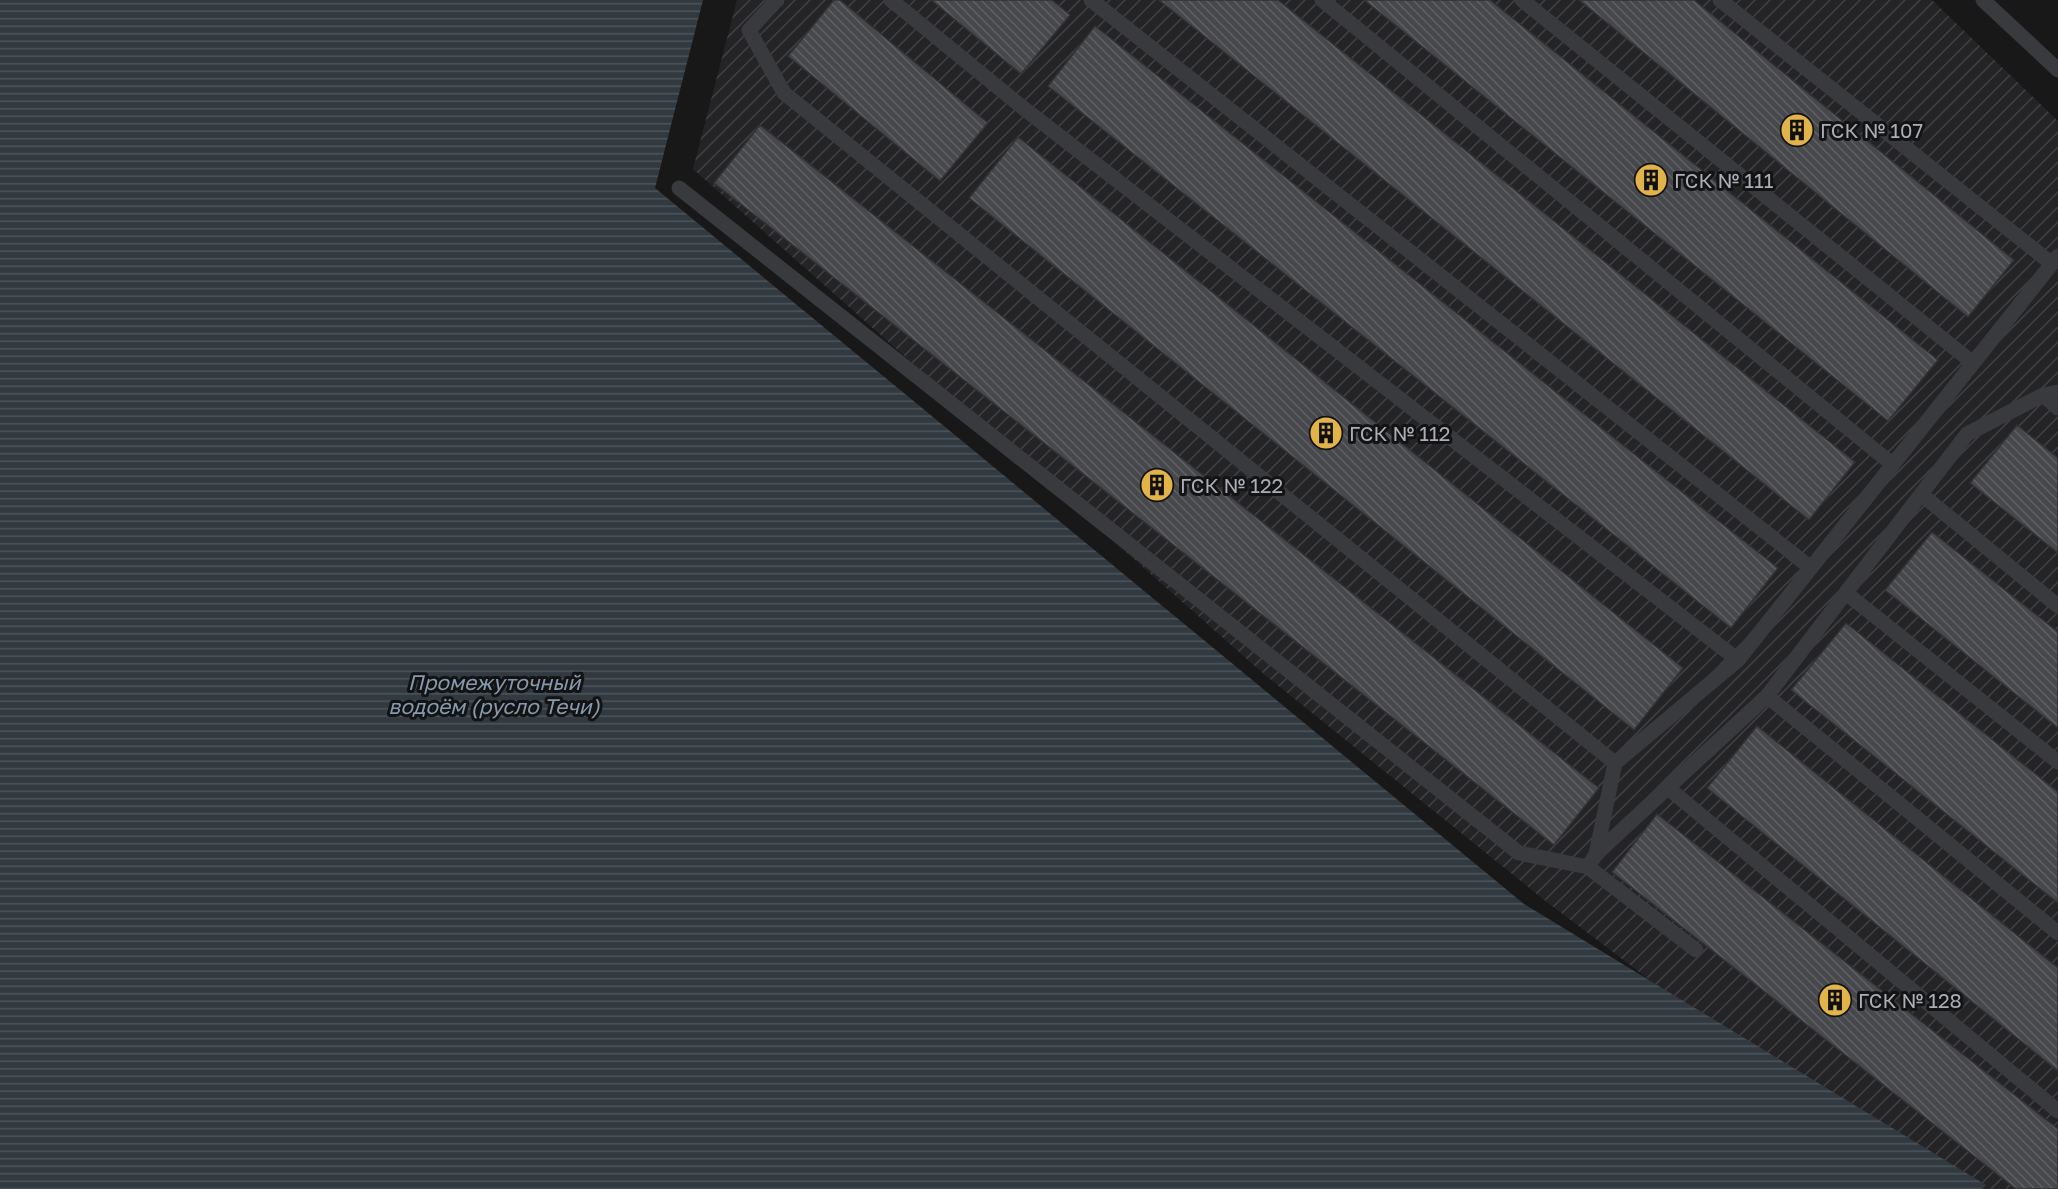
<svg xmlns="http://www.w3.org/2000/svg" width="2058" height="1189" font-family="'Golos Text',sans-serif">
<defs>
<pattern id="industrial-furrows" width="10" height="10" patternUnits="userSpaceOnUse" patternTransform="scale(1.5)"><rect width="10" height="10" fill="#242426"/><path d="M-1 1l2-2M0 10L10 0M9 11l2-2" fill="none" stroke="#414143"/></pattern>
<pattern id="water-rules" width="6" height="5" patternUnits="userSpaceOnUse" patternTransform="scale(1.5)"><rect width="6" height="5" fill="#323a41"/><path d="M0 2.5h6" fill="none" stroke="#4d545a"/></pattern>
<pattern id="building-back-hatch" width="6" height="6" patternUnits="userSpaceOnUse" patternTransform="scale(1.5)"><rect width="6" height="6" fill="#47484c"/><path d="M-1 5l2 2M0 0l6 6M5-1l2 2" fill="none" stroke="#5f6064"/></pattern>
</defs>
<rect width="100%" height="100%" fill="#181819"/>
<path fill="url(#industrial-furrows)" d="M737 0H1932L2058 121V1189H1925L1543 899 1265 675 693 169Z"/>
<path fill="url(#water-rules)" d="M0 0H703L655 188 1524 904 1986 1185 1982 1189H0Z"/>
<path fill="url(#building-back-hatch)" stroke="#323235" stroke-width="1.5" d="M834 0H840L988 123 940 181 788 56Z
M931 0H1052L1070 15 1021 74Z
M1159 0H1278L1855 462 1809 520Z
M1364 0H1490L1938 360 1888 421Z
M1579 0H1694L2014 260 1968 317Z
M1095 26 1778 568 1731 628 1048 86Z
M760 125 1599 788 1554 845 714 183Z
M1018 137 1683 668 1634 730 969 198Z
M2017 425 2058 458V553L1970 483Z
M1932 532 2058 632V728L1885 590Z
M1846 623 2058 792V903L1791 690Z
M1757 726 2058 968V1071L1707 788Z
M1657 814 2058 1129V1189H2016L1612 872Z"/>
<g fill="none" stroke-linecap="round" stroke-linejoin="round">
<path stroke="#393a3e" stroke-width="15" d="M777 0 749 30 784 93 1615 763
M891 0 1022 107 1738 660
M1091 0 1811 568
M1322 0 1892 464
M1522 0 1973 363
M1720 0 2051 263
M1983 0 2058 70
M679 188 1519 853 1588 867
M2043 395 2058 408
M1921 494 2058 606
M1846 593 2058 762
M1767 696 2058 933
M1668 788 2058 1111
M1596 854 1615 763 1738 660 2058 256
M1696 950 1588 867 1596 854 1767 696 1967 434 2043 395 2058 392"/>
</g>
<defs>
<g id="building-disc" transform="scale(1.725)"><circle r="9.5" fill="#e1b348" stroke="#131314"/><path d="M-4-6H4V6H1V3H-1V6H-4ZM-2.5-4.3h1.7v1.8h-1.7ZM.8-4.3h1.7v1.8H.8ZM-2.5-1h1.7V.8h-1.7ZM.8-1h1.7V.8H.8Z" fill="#111"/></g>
</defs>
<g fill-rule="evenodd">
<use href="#building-disc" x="1797" y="130"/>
<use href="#building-disc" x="1651" y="180"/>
<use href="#building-disc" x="1326" y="433"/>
<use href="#building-disc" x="1157" y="485"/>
<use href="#building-disc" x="1835" y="1000"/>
</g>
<g text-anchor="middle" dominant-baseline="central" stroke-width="6" stroke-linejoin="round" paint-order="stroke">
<g font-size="20" fill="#abaeb8" stroke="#131314" text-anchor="start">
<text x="1820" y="130">ГСК № 107</text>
<text x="1674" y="180">ГСК № 111</text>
<text x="1349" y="433">ГСК № 112</text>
<text x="1180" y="485">ГСК № 122</text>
<text x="1858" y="1000">ГСК № 128</text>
</g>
<g font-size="21" font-style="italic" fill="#859aaf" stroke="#131314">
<text x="494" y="682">Промежуточный<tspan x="494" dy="24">водоём (русло Течи)</tspan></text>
</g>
</g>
</svg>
